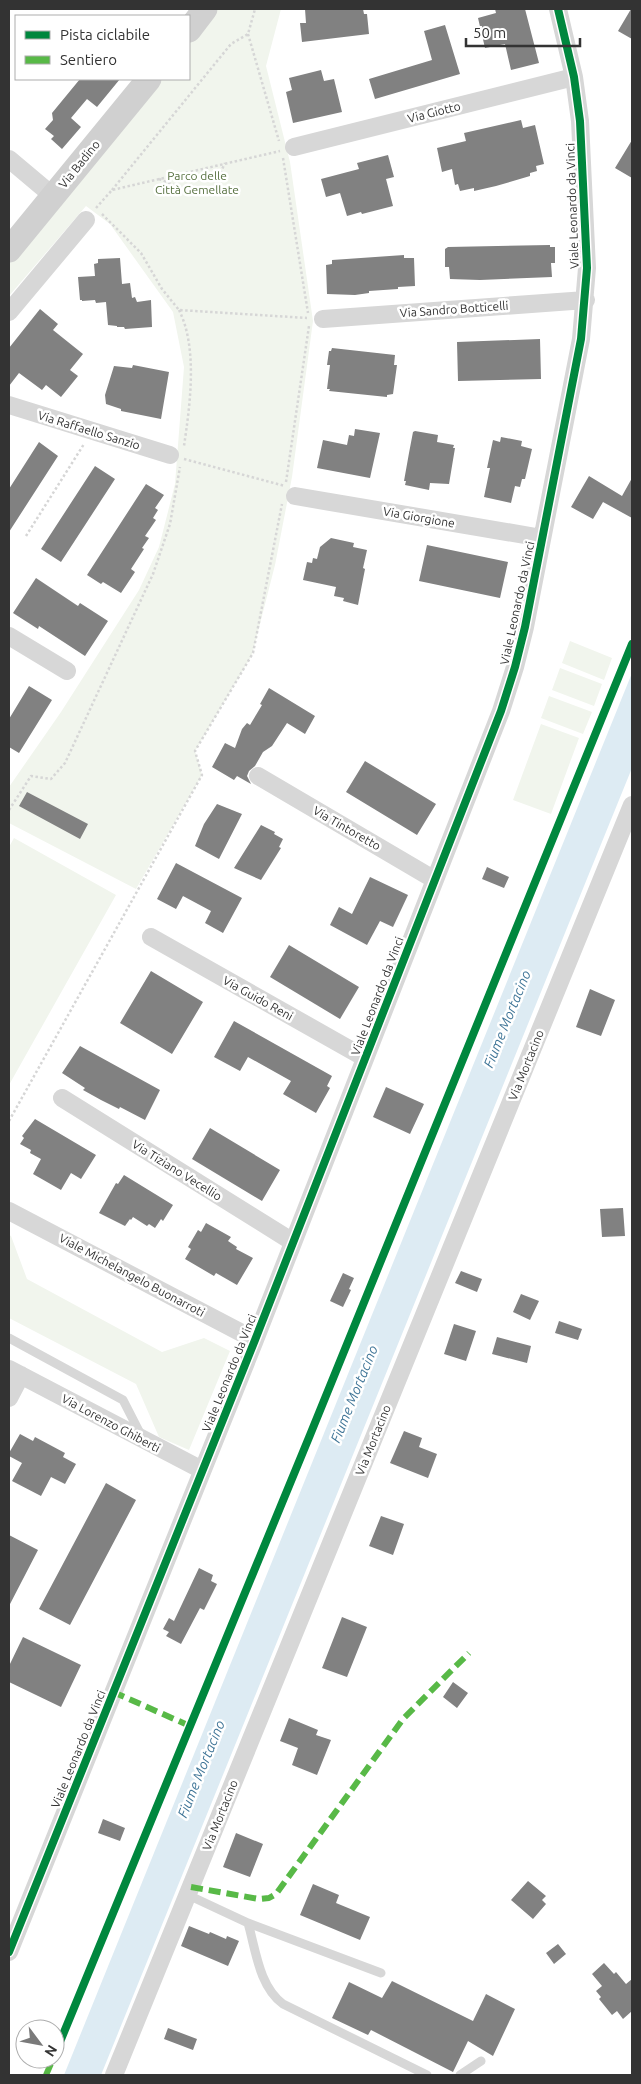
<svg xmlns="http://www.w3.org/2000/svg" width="641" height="2084" font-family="Ubuntu,sans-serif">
<rect width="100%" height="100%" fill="#fff"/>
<path fill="#f1f5ed" d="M213 9H281L266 66 290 162 313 321 292 477 275 565 252 655 195 751 202 775 136 889 9 823V787L61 712 139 590 159 547 175 484 184 367 173 312 110 224 86 206 9 296V261L158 79H189V41Z
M570 641 612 658 604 680 562 663Z
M560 668 602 684 594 706 552 690Z
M549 696 592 712 583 734 541 718Z
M541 724 579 738 551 814 513 800Z
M14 838 116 895 9 1085V847Z
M9 1235 11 1236 27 1279 162 1352 204 1338 230 1351 189 1450 159 1437 136 1384 9 1318Z"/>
<path fill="#ddebf3" d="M632 673V768L101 2075H64Z"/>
<path fill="#818181" d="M305 9H363L364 14H367L369 34 302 42 300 23H306Z
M495 9H525L539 63 511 70 505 44 485 48 478 18 496 13Z
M631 9H632V39L618 31Z
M445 25 460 74 375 99 369 79 432 60 424 31Z
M321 70 324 81 334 79 342 112 293 123 286 92 292 90 289 78Z
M80 79H120L97 107 87 99 71 118 81 127 62 149 51 139 54 136 45 129 53 120 52 113Z
M521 120 523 128 535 125 544 164 536 166 537 171 530 173V176L496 186 474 191V188L460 191 458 184 455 185 452 169 442 172 437 148 466 141 464 133Z
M632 140V178L615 168Z
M388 155 394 177 386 179 393 206 362 214 361 212 347 216 340 193 326 197 321 179 359 169 357 163Z
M550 245V247H555V263H551L552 277 480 280 450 279 449 267H445V249L448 247Z
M404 255V258H414L415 286 398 287V289L369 291V293L355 295 327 294 326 265 332 264V260Z
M120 258 122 284 130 283 132 298 135 297 137 302 151 300 152 327 125 329 124 327H117V326L108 325 106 302 96 303 95 300 82 301V300H80L78 277 95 276 94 264 98 263V259Z
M40 309 58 324 53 330 83 354 70 370 78 376 61 397 46 385 42 390 19 373 9 386V348Z
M540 339 541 379 458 381 457 342Z
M332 348 395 355 394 365H397L393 394 387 395V397L329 391 330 389H327L330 365H327L329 351H331Z
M133 365 169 372 161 419 121 411V409L106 404 105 395 114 366 132 368Z
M355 429 380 433 370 478 317 468 323 440 347 445 349 435 354 436Z
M415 431 438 435 437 442 454 445 453 448H455L449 484 430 483 429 490 405 485 406 481H404L409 453 413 432Z
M501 437 522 441 521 446 532 449 525 479H522L520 487 515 486 511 503 484 497 490 468H487L493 440 500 442Z
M39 442 58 456 9 532V489Z
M95 466 115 479 61 562 41 549Z
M589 476 622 496 632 478V518L603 502 593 519 571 507Z
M146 484 164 495 155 508 158 510 153 518 156 520 145 536 149 538 142 548 144 549 131 569 135 572 121 593 103 582 101 584 87 575Z
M331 538 354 543 353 547 367 550 363 568 365 569 358 605 343 601 344 598 334 596 336 587 303 580 307 562 312 563 313 558 317 559 320 547Z
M427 545 508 562 500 598 419 581Z
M36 578 78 606 80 603 108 621 85 656 39 626 38 629 13 613Z
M29 686 52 700 19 753 9 747V719Z
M269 688 315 716 305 734 287 723 272 746 263 752 255 766 249 771 247 776 251 784 237 776 234 780 212 767 225 743 235 748 242 729 247 723 250 725 262 705 260 704Z
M365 761 436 804 417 835 346 792Z
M27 792 88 824 80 839 19 806Z
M217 804 242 814 219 859 195 846 204 824Z
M261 825 275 832 274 834 283 839 279 847 281 848 261 880 234 868Z
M176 863 242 898 223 933 205 923 211 911 183 896 176 909 157 899Z
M487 867 509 877 504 888 482 879Z
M370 877 408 895 393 927 380 921 367 945 330 925 339 907 352 914Z
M289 945 359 987 340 1019 270 977Z
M151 971 203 1002 172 1054 120 1023Z
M590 989 615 1000 601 1036 576 1027Z
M234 1021 332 1076 327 1086 330 1088 316 1113 283 1094 291 1081 248 1057 240 1071 214 1057Z
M80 1046 160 1090 145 1120 120 1107 119 1109 101 1100 83 1090 85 1088 62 1073Z
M386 1087 424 1104 410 1134 373 1117Z
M35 1119 96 1155 81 1179 71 1173 61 1190 33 1174 41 1159 30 1153 31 1150 20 1144 24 1138 22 1136Z
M210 1128 280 1170 262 1201 192 1159Z
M124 1175 173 1205 163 1221 161 1219 155 1228 149 1224 147 1226 133 1217 131 1220 130 1219 125 1226 99 1213 116 1183 118 1184Z
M623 1208 625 1236 602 1237 600 1209Z
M206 1223 231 1237 228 1241 237 1247 236 1249 253 1258 237 1285 216 1273 214 1276 185 1259 191 1249 188 1247 198 1230 201 1232Z
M461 1271 482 1279 477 1292 455 1283Z
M343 1273 354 1278 349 1289 351 1290 343 1307 330 1301Z
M521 1294 539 1301 530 1320 513 1312Z
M559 1321 582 1329 578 1340 555 1333Z
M454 1324 476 1331 466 1361 444 1354Z
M497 1337 531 1346 527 1363 492 1354Z
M404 1431 422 1438 419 1447 437 1454 428 1478 390 1463Z
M20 1434 33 1441 35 1437 65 1453 63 1457 76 1464 65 1484 51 1477 41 1496 12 1481 22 1463 9 1456V1453Z
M106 1483 136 1500 70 1625 39 1609Z
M381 1516 404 1524 393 1555 369 1546Z
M9 1535 38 1550 9 1606Z
M199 1568 213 1575 211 1581 217 1584 204 1610 200 1608 181 1644 166 1636 169 1632 163 1629 169 1618 174 1621Z
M342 1617 367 1627 347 1677 322 1668Z
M23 1637 81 1665 61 1707 9 1682V1666Z
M453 1682 468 1693 457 1708 443 1697Z
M289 1718 318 1730 316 1735 331 1740 317 1775 292 1765 298 1748 280 1741Z
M103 1819 125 1828 120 1841 98 1833Z
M236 1833 263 1844 250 1877 223 1867Z
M528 1881 546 1896 542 1900 546 1904 533 1919 511 1900Z
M313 1884 339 1895 336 1903 370 1917 360 1940 300 1915Z
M189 1926 209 1934 210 1932 226 1939 227 1936 239 1941 228 1966 181 1946Z
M558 1944 566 1954 554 1964 546 1953Z
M604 1963 614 1974 616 1972 626 1984 632 1979V2011L623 2019 617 2011 612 2015 599 1999 601 1997 596 1991 602 1986 592 1974Z
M392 1981 473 2021 486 1994 515 2009 493 2056 468 2041 453 2072 371 2030 368 2035 332 2018 349 1982 382 1998Z
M168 2028 197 2039 193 2050 164 2039Z"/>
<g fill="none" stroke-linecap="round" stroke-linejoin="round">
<path stroke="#d6d6d6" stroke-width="2.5" stroke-dasharray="2.5 2.5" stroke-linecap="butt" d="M248 34 279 141
M283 158 308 313
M159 179 176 186
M216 182 225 163
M112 190 231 44 248 34 255 9
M96 208 112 190 280 151
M102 214 141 253 162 289 179 310 307 318
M179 310C198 348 190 405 184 446
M184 459 285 486
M286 482 309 326
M26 536 84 444
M9 810 31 776 51 779 65 763 153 574 170 524 180 467
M9 1121 202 775 195 751 253 653 282 504"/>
<path stroke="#d7d7d7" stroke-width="9" d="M9 1338 123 1400 142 1437
M188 1895 248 1923C256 1951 259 1986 283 2004L427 2075
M248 1923 381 1973
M460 2075 481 2061"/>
<path stroke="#d7d7d7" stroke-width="18" d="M294 147 574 77
M9 159 53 196
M9 312 86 220
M323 319 586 300
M9 405 170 455
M295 496 542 538
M9 636 67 671
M258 776 435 880
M151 937 365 1058
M62 1098 293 1242
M9 1211 255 1340
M9 1369 202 1470
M9 1398 21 1375
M9 1952 255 1340 501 711 515 667 525 627 581 339 587 268 580 121 574 77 558 9
M114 2075 632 805"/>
<path stroke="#d0d0d0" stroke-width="25" d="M189 30 205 9
M9 250 149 79"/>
<path stroke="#58b947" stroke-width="6" stroke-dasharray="12 6" stroke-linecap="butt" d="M113 1692 190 1726
M191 1887 259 1899 269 1898 276 1894 403 1719 469 1653
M46 2075 53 2059"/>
<g stroke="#fff" stroke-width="11">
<path id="cycleway" d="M9 1952 255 1340 501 711 515 667 525 627 581 339 587 268 580 121 574 77 558 9
M55 2054 310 1435 632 644"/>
</g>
<use href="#cycleway" stroke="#00873e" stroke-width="8"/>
</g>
<g text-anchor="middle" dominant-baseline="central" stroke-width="5" stroke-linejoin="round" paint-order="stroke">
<g font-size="12" fill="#333" stroke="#fff">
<text transform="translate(434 112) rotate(-14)">Via Giotto</text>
<text transform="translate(79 164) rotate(-51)">Via Badino</text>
<text transform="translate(572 206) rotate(-92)">Viale Leonardo da Vinci</text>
<text transform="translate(454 309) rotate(-4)">Via Sandro Botticelli</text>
<text transform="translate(89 430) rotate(17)">Via Raffaello Sanzio</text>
<text transform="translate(419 517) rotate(10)">Via Giorgione</text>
<text transform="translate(517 603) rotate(-78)">Viale Leonardo da Vinci</text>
<text transform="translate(347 828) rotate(30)">Via Tintoretto</text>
<text transform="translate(377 996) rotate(-69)">Viale Leonardo da Vinci</text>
<text transform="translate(258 998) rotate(29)">Via Guido Reni</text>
<text transform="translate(526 1065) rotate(-68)">Via Mortacino</text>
<text transform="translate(177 1170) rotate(32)">Via Tiziano Vecellio</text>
<text transform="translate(132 1275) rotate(28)">Viale Michelangelo Buonarroti</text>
<text transform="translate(229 1373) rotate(-68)">Viale Leonardo da Vinci</text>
<text transform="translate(111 1423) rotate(28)">Via Lorenzo Ghiberti</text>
<text transform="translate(373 1440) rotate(-68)">Via Mortacino</text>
<text transform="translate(78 1749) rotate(-68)">Viale Leonardo da Vinci</text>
<text transform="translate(220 1815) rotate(-68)">Via Mortacino</text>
</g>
<g font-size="12" fill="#56703f" stroke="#fff">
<text x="197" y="175">Parco delle<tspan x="197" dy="14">Città Gemellate</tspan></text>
</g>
<g font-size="14" font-style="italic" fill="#3f7597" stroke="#fff">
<text transform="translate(507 1019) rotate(-68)">Fiume Mortacino</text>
<text transform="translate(354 1394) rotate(-68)">Fiume Mortacino</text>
<text transform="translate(201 1769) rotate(-68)">Fiume Mortacino</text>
</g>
</g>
<rect width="641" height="2084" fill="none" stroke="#333333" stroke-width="20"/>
<rect x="15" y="15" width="175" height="65" fill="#ffffff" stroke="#adadad"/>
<rect x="25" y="31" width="25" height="8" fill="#00873e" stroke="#adadad"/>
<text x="60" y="40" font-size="15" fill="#333333">Pista ciclabile</text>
<rect x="25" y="56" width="25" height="8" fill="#58b947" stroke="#adadad"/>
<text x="60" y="65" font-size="15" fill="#333333">Sentiero</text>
<g transform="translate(40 2044) rotate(122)"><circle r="24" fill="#ffffff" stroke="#adadad"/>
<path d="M0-4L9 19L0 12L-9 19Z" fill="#7a7a7a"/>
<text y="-8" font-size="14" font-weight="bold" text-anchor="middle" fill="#333333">N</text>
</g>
<path d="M466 38v8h114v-8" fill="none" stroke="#333333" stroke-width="2.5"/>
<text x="473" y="38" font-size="15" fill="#333333" stroke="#ffffff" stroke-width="4" paint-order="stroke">50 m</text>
</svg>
